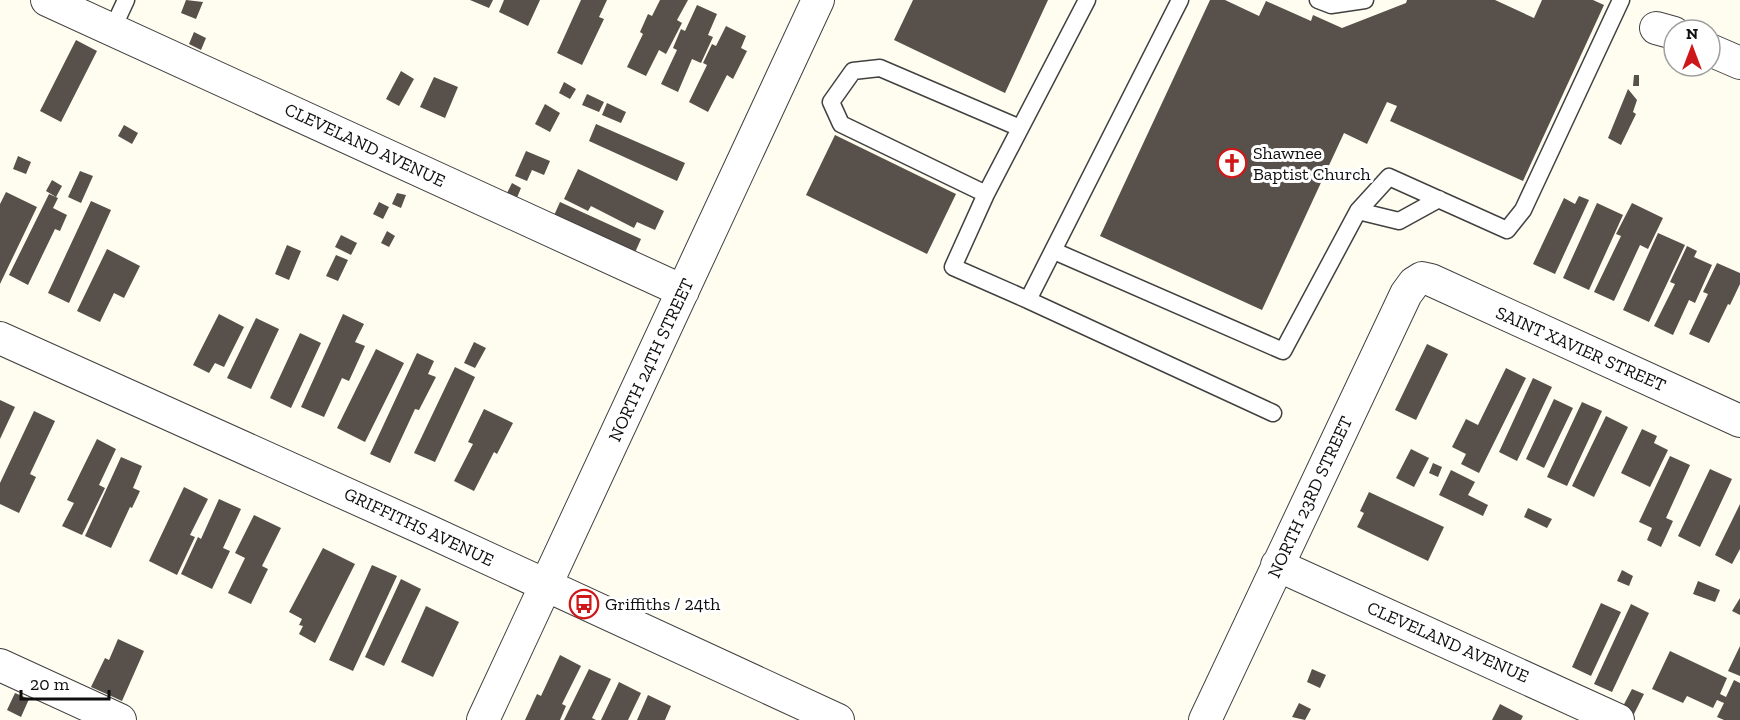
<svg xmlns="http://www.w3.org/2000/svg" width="1740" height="720" font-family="'Zilla Slab',serif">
<rect width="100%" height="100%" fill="#fffdf0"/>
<path fill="#58504a" d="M186 0 203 2 196 19 181 13Z
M470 0H493L489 8Z
M504 0H540L528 26 499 12Z
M581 0H607L599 17 604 19 582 65 557 53Z
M660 0H688L677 20 682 23 666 54 659 50 646 76 627 67 643 34 640 32 648 14 652 16Z
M913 0H1048L1005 93 894 40Z
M1210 0H1225L1259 16 1266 1 1311 21 1313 15 1342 28 1406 3 1407 0H1495L1534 18 1542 0H1593L1604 5 1523 181 1390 121 1397 106 1387 102 1367 144 1344 133 1262 310 1100 236Z
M697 5 717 14 708 35 713 37 701 63 692 59 678 92 661 84 677 50 673 48 681 29 685 31Z
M726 26 746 36 741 48 747 51 733 79 727 75 708 112 689 102 707 65 703 63 712 44 716 46Z
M194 32 206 38 201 50 189 44Z
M76 40 97 51 61 122 40 111Z
M401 71 414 79 399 106 386 99Z
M1634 75H1639V86H1633Z
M434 77 458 87 445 118 420 107Z
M564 82 576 89 570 99 559 93Z
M1628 89 1637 100 1633 112 1636 114 1621 145 1608 138Z
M587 94 604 102 599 112 582 105Z
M607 103 626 112 621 123 602 115Z
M545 104 560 113 550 132 535 124Z
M596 124 685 163 677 181 589 141Z
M124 125 138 133 132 144 118 136Z
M835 135 956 194 927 254 806 195Z
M526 151 550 161 544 175 532 170 527 181 515 176Z
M18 156 31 162 26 174 13 169Z
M578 169 664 211 655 230 637 222 634 228 591 206 588 211 564 199Z
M80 171 93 176 81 203 68 197Z
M52 180 62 186 56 197 46 191Z
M512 183 521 188 516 200 506 195Z
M6 192 37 207 0 284V204Z
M397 193 406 195 401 208 392 204Z
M49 194 58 198 53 208 67 215 60 231 55 229 28 285 9 275Z
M1579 196 1589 200 1555 274 1533 264 1564 198 1575 204Z
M91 201 111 210 69 303 48 293Z
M379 202 389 207 383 219 373 214Z
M560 202 641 239 633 257 552 220Z
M1597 203 1623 215 1589 290 1563 278Z
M1632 203 1663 218 1648 249 1640 245 1614 301 1594 292 1621 236 1616 234Z
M387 231 395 236 389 247 381 243Z
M1658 233 1685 245 1649 322 1623 310Z
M341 235 357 243 351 255 335 247Z
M287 245 301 251 289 280 275 274Z
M1687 246 1697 251 1694 257 1712 265 1695 303 1689 300 1673 335 1654 326 1675 284 1670 282Z
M107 249 140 266 124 298 114 293 100 322 77 311Z
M336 255 348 260 338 281 326 276Z
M1717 263 1740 273V284L1730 305 1728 304 1709 343 1689 334 1708 294 1703 292Z
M219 314 244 327 224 367 215 363 209 373 193 365Z
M343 314 364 324 355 342 365 346 349 381 342 378 324 417 301 407Z
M256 318 279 329 251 389 227 378Z
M300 333 321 343 291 408 270 398Z
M474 342 486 348 475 368 464 363Z
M1427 344 1448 354 1416 420 1395 410Z
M376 349 404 363 365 442 337 428Z
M417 353 434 361 428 374 436 377 419 410 415 409 390 463 370 454Z
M455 367 475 377 435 462 414 453Z
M1506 368 1526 378 1479 473 1461 464 1466 454 1452 447 1466 419 1478 425Z
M1533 378 1552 387 1517 461 1499 452Z
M1554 399 1573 408 1544 468 1526 459Z
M0 400 15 407 0 439Z
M1582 402 1602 411 1567 486 1547 477Z
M484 409 513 423 497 454 494 452 474 491 454 481 473 444 468 442Z
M34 411 55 421 30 474 36 477 19 513 0 504V483Z
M1606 416 1628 427 1594 497 1572 486Z
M1642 429 1657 436 1654 443 1668 450 1650 487 1621 473Z
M97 439 116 449 99 485 105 488 82 535 62 526 74 503 67 500Z
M1411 449 1429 458 1414 487 1396 478Z
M1670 456 1690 465 1666 518 1673 521 1661 547 1647 540 1652 528 1639 522Z
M121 457 142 466 133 488 140 491 132 508 130 507 111 548 85 536Z
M1433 463 1442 467 1438 477 1429 473Z
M1710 469 1732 479 1700 547 1678 536Z
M1451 470 1475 482 1468 495 1488 505 1483 516 1439 495Z
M184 487 208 499 190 535 195 537 177 575 149 561Z
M1369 492 1444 527 1428 561 1357 527 1364 513 1360 511Z
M219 499 241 509 223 548 230 551 212 589 181 574 198 537 201 539Z
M1740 504V549L1732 564 1715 555Z
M1528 508 1552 519 1547 528 1524 517Z
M254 515 281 528 262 566 268 569 251 604 228 593 245 558 235 553Z
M323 548 355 564 315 643 299 634 303 626 299 625 302 619 289 612Z
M372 565 397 576 353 671 329 660Z
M1622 570 1633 576 1629 586 1617 581Z
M401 579 421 589 384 666 365 657Z
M1698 581 1720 590 1715 602 1693 594Z
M1740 598V615L1732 611Z
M1601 603 1621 612 1591 676 1572 667Z
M1631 604 1649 613 1612 692 1594 684Z
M426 606 459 622 433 677 401 662Z
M118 639 144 651 122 701 91 687 105 658 109 660Z
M1740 646V676L1728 671Z
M1670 651 1727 678 1720 694 1726 697 1734 680 1740 683V720H1724L1717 717 1724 703 1717 700 1713 708 1687 696 1683 703 1652 689Z
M560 655 581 666 562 704 566 706 560 720H525L537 694 541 696Z
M589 669 611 679 592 718 596 720H564Z
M1312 669 1326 675 1320 688 1307 682Z
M619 682 641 693 628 720H601Z
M1632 689 1644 694 1633 716 1621 710Z
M15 693 29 699 21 717 7 710Z
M648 695 671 706 665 720H637Z
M1299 703 1311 709 1305 720 1292 717Z
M1500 704 1523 716 1521 720H1492Z"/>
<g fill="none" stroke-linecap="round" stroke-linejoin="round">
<g stroke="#414141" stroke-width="19">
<path id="service" d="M1087 0 986 194 953 267 1028 300 1180 0
M1318 0 1331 5 1365 0
M112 30 126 0
M986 194 841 124 831 102 853 71 880 68 1020 128
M1358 211 1399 221 1439 199
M1054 251 1283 351 1358 211 1389 177 1507 230 1523 210 1621 0
M1028 300 1273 413"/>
</g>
<g stroke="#414141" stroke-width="34">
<path id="minor" d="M47 0 683 291
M1656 28 1674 33
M1710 50 1740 63
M0 338 422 528 838 720
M1277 565 1618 720
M0 665 120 720
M483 720 818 0
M1205 720 1406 294 1414 283 1422 278 1431 280 1740 421"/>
</g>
<use href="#service" stroke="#fff" stroke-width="16"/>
<use href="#minor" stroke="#fff" stroke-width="32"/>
</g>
<defs>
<g id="church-ring" transform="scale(1.5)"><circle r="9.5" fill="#fff" stroke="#cd1718" stroke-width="1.5"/><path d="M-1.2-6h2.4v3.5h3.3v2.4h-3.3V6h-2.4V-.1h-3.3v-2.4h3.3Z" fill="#cd1718"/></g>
<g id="bus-ring" transform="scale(1.5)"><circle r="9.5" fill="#fff" stroke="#cd1718" stroke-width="1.5"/><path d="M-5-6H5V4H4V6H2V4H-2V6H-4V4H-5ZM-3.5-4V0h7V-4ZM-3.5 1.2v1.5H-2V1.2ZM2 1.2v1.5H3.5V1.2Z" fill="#cd1718"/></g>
</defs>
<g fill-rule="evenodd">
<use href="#church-ring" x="1232" y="163"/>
<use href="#bus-ring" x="584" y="604"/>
</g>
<g text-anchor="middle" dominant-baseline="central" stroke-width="6" stroke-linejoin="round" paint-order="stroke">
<g font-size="18" fill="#0e0e0e" stroke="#fff">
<text transform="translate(365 145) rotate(25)">CLEVELAND AVENUE</text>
<text transform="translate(1581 349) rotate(24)">SAINT XAVIER STREET</text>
<text transform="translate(651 360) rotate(-65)">NORTH 24TH STREET</text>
<text transform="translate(1310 497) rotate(-65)">NORTH 23RD STREET</text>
<text transform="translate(419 527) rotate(25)">GRIFFITHS AVENUE</text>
<text transform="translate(1448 642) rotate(24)">CLEVELAND AVENUE</text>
</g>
<g font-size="18" fill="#0e0e0e" stroke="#fff" text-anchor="start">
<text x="1253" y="153">Shawnee<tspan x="1253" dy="21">Baptist Church</tspan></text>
<text x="605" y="604">Griffiths / 24th</text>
</g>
</g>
<g transform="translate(1692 48)"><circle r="28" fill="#ffffff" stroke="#9f9f9f" stroke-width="1.5"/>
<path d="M0-4.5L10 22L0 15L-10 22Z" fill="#cd1718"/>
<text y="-9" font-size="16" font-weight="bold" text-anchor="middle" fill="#0e0e0e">N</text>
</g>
<path d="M21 690v9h88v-9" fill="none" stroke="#0e0e0e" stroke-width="3"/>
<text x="30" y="690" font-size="18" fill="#0e0e0e" stroke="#ffffff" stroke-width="4.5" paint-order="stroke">20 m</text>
</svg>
